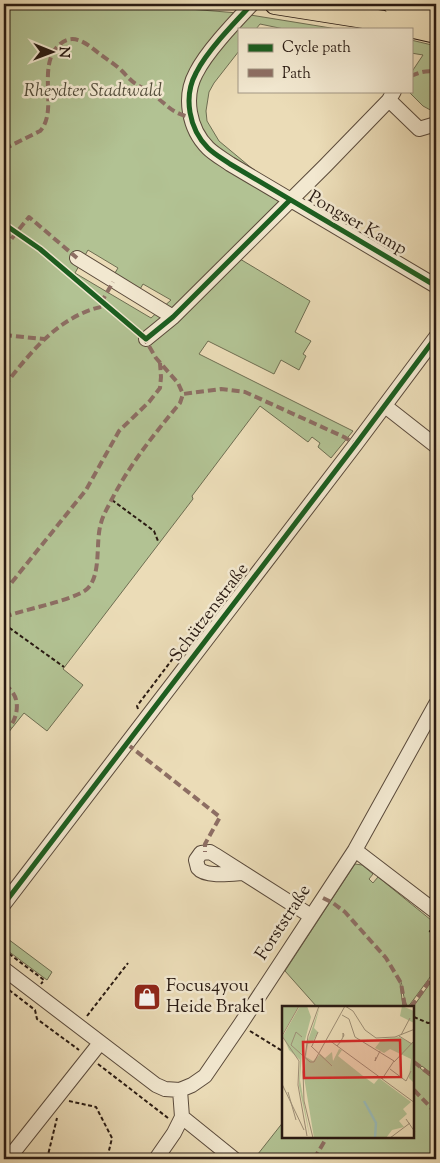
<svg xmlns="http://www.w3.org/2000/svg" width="440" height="1163" font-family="'Sorts Mill Goudy',serif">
<rect width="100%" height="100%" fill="#ebdcb7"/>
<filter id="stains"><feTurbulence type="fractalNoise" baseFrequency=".004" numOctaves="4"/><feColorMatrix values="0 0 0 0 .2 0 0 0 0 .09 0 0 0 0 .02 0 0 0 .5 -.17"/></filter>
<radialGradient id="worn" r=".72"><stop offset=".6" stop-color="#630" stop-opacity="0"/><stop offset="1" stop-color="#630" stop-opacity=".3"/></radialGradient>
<path fill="#b2c293" stroke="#6e6e52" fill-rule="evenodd" d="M4 4H128L238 13 337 29H284L260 24 256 29H239V51L214 83 209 92 206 111 207 121 219 141 290 200 235 256 310 301 295 332 311 341 303 354 306 356 299 370 281 360 274 374 208 341 199 354 353 431 331 458 318 447 320 443 312 437 308 442 260 406 192 496 193 499 63 669 83 685 47 731 24 713 4 738V243L9 236 6 227 4 226ZM88 250 118 268 113 276 139 291 143 284 171 300 151 318 75 273Z
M411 40 436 46V113L423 106 408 91H411V73L423 55 411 53Z
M355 864 362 865 373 874 369 879 373 883 378 877 436 924V969L408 1007C402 999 404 986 399 977L398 978 400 983 403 1007H317L285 971Z
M4 936 52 972 47 980 4 948Z
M436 975V1077L422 1066 420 1068 436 1081V1159H254L284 1121V1137H414L413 1007Z"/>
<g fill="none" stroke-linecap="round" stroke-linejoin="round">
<g stroke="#5a4a3b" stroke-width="16">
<path id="minor" d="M252 4C235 22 207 51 196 73 183 97 189 129 208 148 214 154 223 159 230 164L436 286
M389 100 419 129 436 124
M77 258 173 317
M146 339 173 317 325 166 389 100 394 91
M385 406 436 446
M355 850 436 912
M241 873C230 874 205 877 198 868L196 860 201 853 210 852 215 855 311 916
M4 904 356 444 436 337
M4 969 156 1085 165 1089 180 1090 192 1085 205 1076 240 1025 355 850 436 704
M180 1090 182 1117 234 1159
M8 1159 100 1043
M156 1159 174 1133 182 1117"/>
</g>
<g stroke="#291a12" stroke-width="22">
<path id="highway" d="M275 4 383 21 436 33
M393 4 436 15"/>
</g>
<path stroke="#291a12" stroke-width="2" stroke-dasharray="4 2.5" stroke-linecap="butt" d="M112 500 154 531 158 541
M4 624 64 667
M138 709 137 706 205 616 210 615
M429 931 436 933
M4 950 44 980 41 984
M4 986 35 1010 37 1019 79 1050
M87 1016 128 963
M414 1017 428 1023 436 1022
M250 1031 284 1052
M98 1064 168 1118
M69 1101 96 1107 112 1138 107 1159
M47 1159 57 1118"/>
<use href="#minor" stroke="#f2e8d0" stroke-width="14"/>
<use href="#highway" stroke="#ebdcb7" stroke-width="20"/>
<path stroke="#8d6e63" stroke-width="4" stroke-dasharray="8 4" stroke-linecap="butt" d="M411 76C420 72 427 70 436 72
M4 149 40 131C59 111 36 66 59 45 74 31 88 45 101 55 108 60 116 65 122 71 127 76 131 81 136 84 140 87 145 89 149 92 165 102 170 113 190 117
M4 248 29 217 77 258
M101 303 113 282
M4 335 44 339
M143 336 156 358 178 383 183 394 221 389 245 392 344 437 356 444
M4 386C31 352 59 315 105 306
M4 592 86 490 119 431 149 402 160 388 161 377 160 363
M4 617C22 610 75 600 87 589 102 575 95 542 101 523 103 515 108 507 112 499 130 464 155 433 180 403L183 394
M4 685C20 693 20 713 10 727
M127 744 220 817 205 844V852
M323 898 333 903 345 912 386 958 401 983 405 1007
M411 1007 436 972
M414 1062 436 1079
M414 1090 436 1113
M314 1159 327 1137"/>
<g stroke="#f2e8d0" stroke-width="8">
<path id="cycleway" d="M252 4C235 22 207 51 196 73 183 97 189 129 208 148 214 154 223 159 230 164L436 286
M4 224 40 249 146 339 173 317 290 200
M4 904 356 444 436 337"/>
</g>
<use href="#cycleway" stroke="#1b5e20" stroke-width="5"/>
</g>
<defs>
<g id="shop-square" transform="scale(1.4375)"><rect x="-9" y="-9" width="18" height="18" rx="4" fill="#8f2418" stroke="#f2e8d0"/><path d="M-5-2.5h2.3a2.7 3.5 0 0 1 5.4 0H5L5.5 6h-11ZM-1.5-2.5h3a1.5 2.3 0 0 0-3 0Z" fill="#fff"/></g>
</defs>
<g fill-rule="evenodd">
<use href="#shop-square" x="147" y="997"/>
</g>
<g text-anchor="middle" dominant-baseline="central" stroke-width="5" stroke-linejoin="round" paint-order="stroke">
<g font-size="18" font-style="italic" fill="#524c39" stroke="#f2e8d0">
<text x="93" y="92">Rheydter Stadtwald</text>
</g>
<g font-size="18" fill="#291a12" stroke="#f2e8d0">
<text transform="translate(357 224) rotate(30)">Pongser Kamp</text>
<text transform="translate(210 613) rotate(-53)">Schützenstraße</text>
<text transform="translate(284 923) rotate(-57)">Forststraße</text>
</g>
<g font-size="18" fill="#291a12" stroke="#f2e8d0" text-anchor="start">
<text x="166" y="987">Focus4you<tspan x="166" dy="21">Heide Brakel</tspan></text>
</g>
</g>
<g transform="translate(282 1006)">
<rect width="132" height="132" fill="#ebdcb7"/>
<path d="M0 0H17L0 29ZM18 0H25L29 11 20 46 18 74 28 132 17 80 18 54 7 44 1 30ZM38 0 32 22 36 26 30 37 26 38 24 51 31 55 38 48 43 52 50 46 51 55 57 43 60 44 56 50 81 70 92 78 97 72 129 96 121 103 125 108 117 115 122 121 110 124 104 132H32L22 71 25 37ZM120 0 132 5V17L118 10ZM117 31 129 37 132 35 133 78 127 72 129 53 108 43 102 47 93 42 100 33Z" fill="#b2c293"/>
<path fill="none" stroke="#9abab6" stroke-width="2.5" d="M82 95 94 117 93 132"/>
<path fill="none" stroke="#9d8e75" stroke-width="1" d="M17 0 0 30 17 55 16 79 25 130M63 0 71 5 83 24 94 32 113 31 133 23M60 9 67 13 73 31 112 55 100 73M119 29 128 12M117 30 130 38M20 31 14 26 9 39 28 56H32L63 0M47 34 133 97M29 40 50 60M30 40 36 26M55 40 59 35 62 29 61 27V31M94 51 93 55 98 45M112 56 133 34M108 63 124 75 129 65M0 78 22 124M6 86 14 114M124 113 133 126M31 132 22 95 21 66 26 30 37 0M108 132 128 117"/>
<path fill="#d62828" fill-opacity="0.15" stroke="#d62828" stroke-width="2.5" d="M118 34 119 71 22 72 21 36Z"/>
<rect width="132" height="132" fill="none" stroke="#291a12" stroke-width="2.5"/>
</g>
<rect width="440" height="1163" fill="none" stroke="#ebdcb7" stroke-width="20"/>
<rect x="5" y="5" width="430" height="1153" fill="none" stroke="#291a12" stroke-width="2.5"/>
<rect x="10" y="10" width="420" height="1143" fill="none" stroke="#291a12"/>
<rect x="238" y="28" width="175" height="65" fill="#f2e8d0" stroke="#a29684"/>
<rect x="248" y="44" width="25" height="8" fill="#1b5e20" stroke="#a29684"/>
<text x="282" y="52" font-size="15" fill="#291a12">Cycle path</text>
<rect x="248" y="69" width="25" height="8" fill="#8d6e63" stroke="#a29684"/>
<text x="282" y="78" font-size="15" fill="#291a12">Path</text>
<g transform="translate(52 52) rotate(91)" stroke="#f2e8d0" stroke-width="4" paint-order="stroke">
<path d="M0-4L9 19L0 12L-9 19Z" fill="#291a12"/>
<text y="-8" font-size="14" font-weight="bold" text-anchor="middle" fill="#291a12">N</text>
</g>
<rect width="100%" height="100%" filter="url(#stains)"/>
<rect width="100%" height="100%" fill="url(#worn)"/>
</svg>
